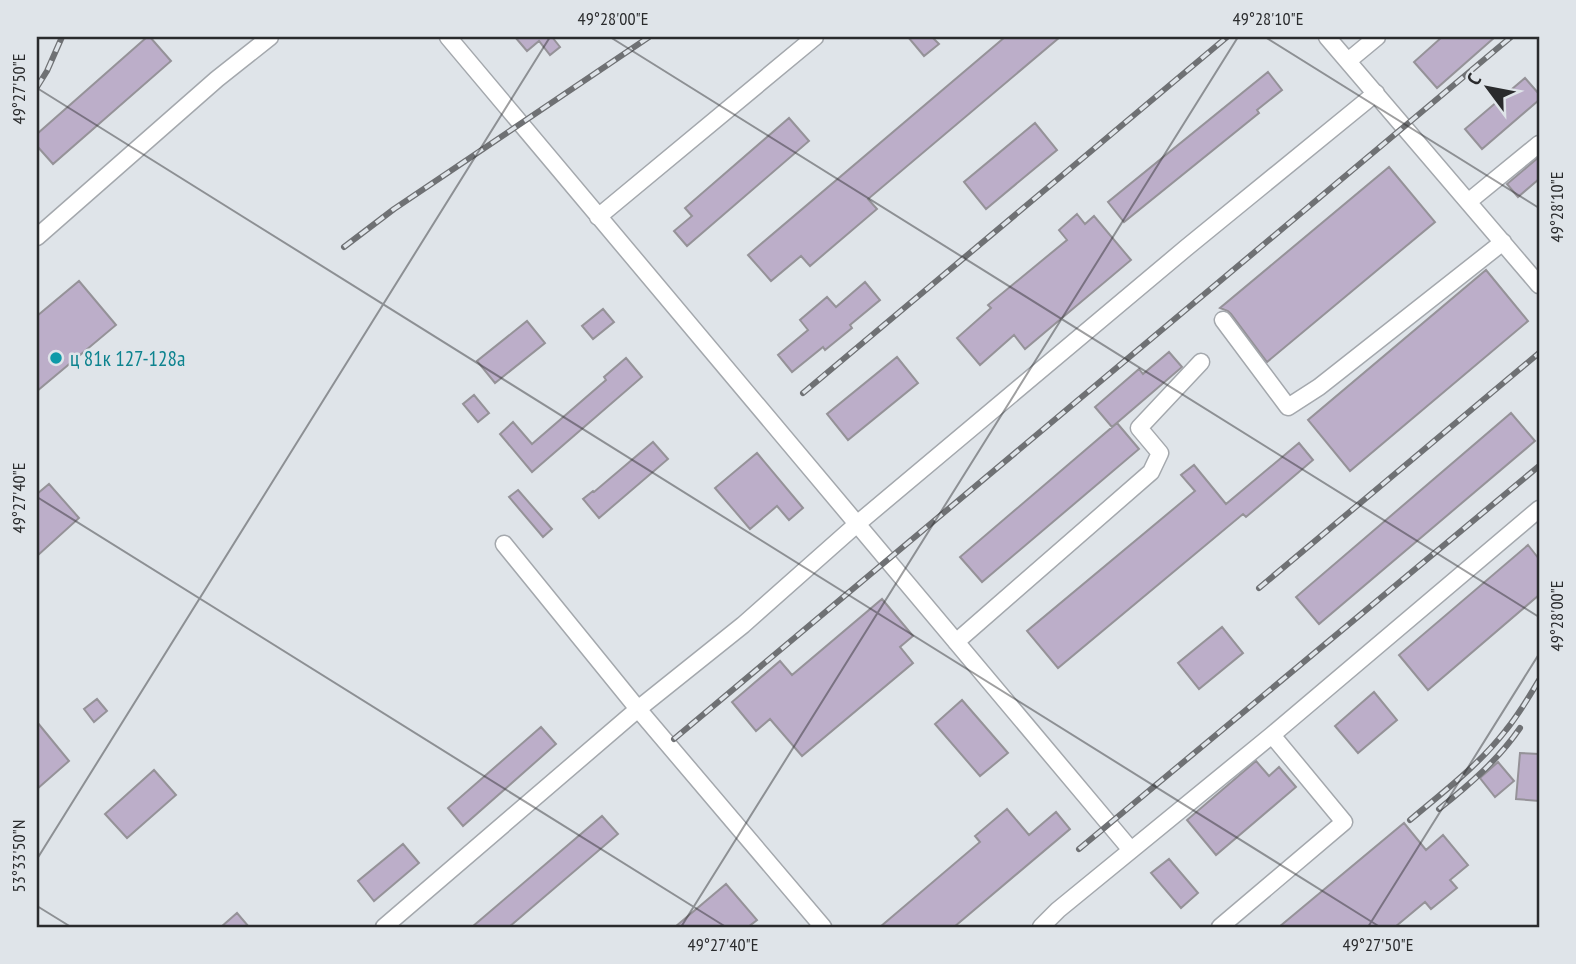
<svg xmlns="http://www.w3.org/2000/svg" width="1576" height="964" font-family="'PT Sans Narrow',sans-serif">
<rect width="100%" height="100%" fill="#dfe4e9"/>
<path fill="#bcaec9" stroke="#959298" stroke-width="2" d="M147 37H150L171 61 53 164 37 146V134Z
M515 37H552L560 47 550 55 539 41 527 51Z
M908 37H932L939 44 924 56Z
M1005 37H1060L868 199 877 209 810 266 801 256 771 281 748 255Z
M1442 37H1495L1437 88 1414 62Z
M1268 72 1282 90 1257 110 1259 113 1124 222 1108 202Z
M1525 78 1539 94V100L1482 149 1465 129Z
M789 118 809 141 687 246 674 231 692 216 685 208Z
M1035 123 1057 150 986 209 964 182Z
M1539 157V179L1518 197 1507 184Z
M1389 167 1435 222 1267 362 1231 314 1228 311 1220 308Z
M1077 214 1085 224 1094 216 1131 260 1025 349 1014 335 980 365 957 338 991 308 988 305 1067 240 1059 230Z
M1486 270 1528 321 1350 471 1308 420Z
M79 281 116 325 37 391V316Z
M865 282 880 300 850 325 852 328 825 350 823 347 792 372 778 355 808 330 800 320 827 297 836 307Z
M603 309 614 322 593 339 582 326Z
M527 321 545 343 495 383 477 361Z
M1169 352 1182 367 1112 427 1095 407 1139 369 1143 374Z
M897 357 918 383 848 440 827 414Z
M626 358 642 377 532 472 500 434 513 422 532 444 606 380 604 377Z
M474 395 489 413 478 422 463 404Z
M1511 413 1535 441 1319 624 1296 597Z
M1117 423 1139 449 982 582 960 557Z
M653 442 668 459 599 518 583 499 593 491 594 492Z
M1299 443 1313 460 1246 517 1243 514 1058 668 1027 631 1195 491 1181 475 1194 465 1226 504Z
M757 453 803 508 789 520 777 506 750 529 715 488Z
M49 484 79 518 37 556V494Z
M518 490 552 529 543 537 509 497Z
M1528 545 1539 559V595L1428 690 1399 655Z
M882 599 913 636 900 647 913 663 802 756 770 719 756 731 732 702 780 661 792 675Z
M1222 627 1243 653 1199 689 1178 663Z
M1374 692 1397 720 1358 753 1335 726Z
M97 699 107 711 94 722 84 709Z
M962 700 1008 753 980 776 935 724Z
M37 722 69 761 37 789Z
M541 727 556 744 463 826 448 808Z
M1520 753 1539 754V801L1516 799Z
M1256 761 1269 776 1279 767 1296 787 1216 855 1187 820Z
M1498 762 1514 781 1495 797 1480 778Z
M154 770 176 795 127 838 105 814Z
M1007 809 1029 835 1056 812 1070 829 954 927H880L980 842 975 836Z
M602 816 618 834 509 927H472Z
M1404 823 1426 850 1443 835 1468 865 1450 880 1457 888 1431 909 1425 902 1395 927H1279Z
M403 844 419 863 374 901 358 881Z
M1169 859 1198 893 1181 908 1151 873Z
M726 884 757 920 748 927H675Z
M237 913 249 927H221Z"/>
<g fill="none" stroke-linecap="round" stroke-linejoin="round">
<g stroke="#a4a8ad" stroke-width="19">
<path id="minor" d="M448 37 1131 850
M1327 37 1539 285
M1348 61 1377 37
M1468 202 1539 144
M598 217 815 37
M37 237 217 79 270 37
M1223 320 1288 407 1319 387 1503 242
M504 544 638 709 823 927
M956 642 1151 472 1160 453 1139 428 1201 362
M384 927 638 709 743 625 857 524 1186 248 1376 93
M1041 927 1058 910 1272 735 1539 509
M1220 927 1344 822 1272 735"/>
</g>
<use href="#minor" stroke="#fff" stroke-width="16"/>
<g stroke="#6f7174" stroke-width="6">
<path id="rail" d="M37 87 47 71 62 37
M344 247 394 209 649 37
M803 393 1227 37
M1259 588 1539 353
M674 739 1511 37
M1439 809C1469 785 1498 760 1520 728
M1410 820C1443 792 1479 765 1506 730 1519 714 1529 697 1539 680
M1079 849 1539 466"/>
</g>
<use href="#rail" stroke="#dfe4e9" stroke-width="3.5" stroke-dasharray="10" stroke-linecap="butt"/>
</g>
<path fill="none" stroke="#2a2b2d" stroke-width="2" stroke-opacity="0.45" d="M610 37 1539 617M1265 37 1539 208M37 88 1380 927M37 497 726 927M37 859 550 37M37 906 71 927M681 927 1238 37M1368 927 1539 654"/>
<circle fill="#0f9aa8" stroke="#dfe4e9" stroke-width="2.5" cx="56" cy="358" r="7"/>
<g text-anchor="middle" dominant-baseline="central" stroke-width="5" stroke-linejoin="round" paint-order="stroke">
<g font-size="21" fill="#0d838f" stroke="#dfe4e9" text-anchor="start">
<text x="70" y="358">ц 81к 127-128а</text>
</g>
</g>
<rect width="1576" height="964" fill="none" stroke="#dfe4e9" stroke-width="77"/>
<g transform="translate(1488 88) rotate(302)" stroke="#dfe4e9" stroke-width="5" paint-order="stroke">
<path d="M0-5L12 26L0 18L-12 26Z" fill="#2a2b2d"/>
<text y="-10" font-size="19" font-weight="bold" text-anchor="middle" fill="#2a2b2d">С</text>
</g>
<rect x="38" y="38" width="1500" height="888" fill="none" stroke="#2a2b2d" stroke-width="2.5"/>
<g font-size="18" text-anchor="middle" fill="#2a2b2d">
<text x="613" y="25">49°28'00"E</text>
<text x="1268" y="25">49°28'10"E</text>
<text transform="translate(19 89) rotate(-90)" y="6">49°27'50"E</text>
<text transform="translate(1557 207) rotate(-90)" y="6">49°28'10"E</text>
<text transform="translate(19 498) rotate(-90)" y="6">49°27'40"E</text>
<text transform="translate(1557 616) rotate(-90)" y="6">49°28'00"E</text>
<text transform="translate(19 856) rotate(-90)" y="6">53°33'50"N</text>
<text x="723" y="951">49°27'40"E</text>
<text x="1378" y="951">49°27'50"E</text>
</g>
</svg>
